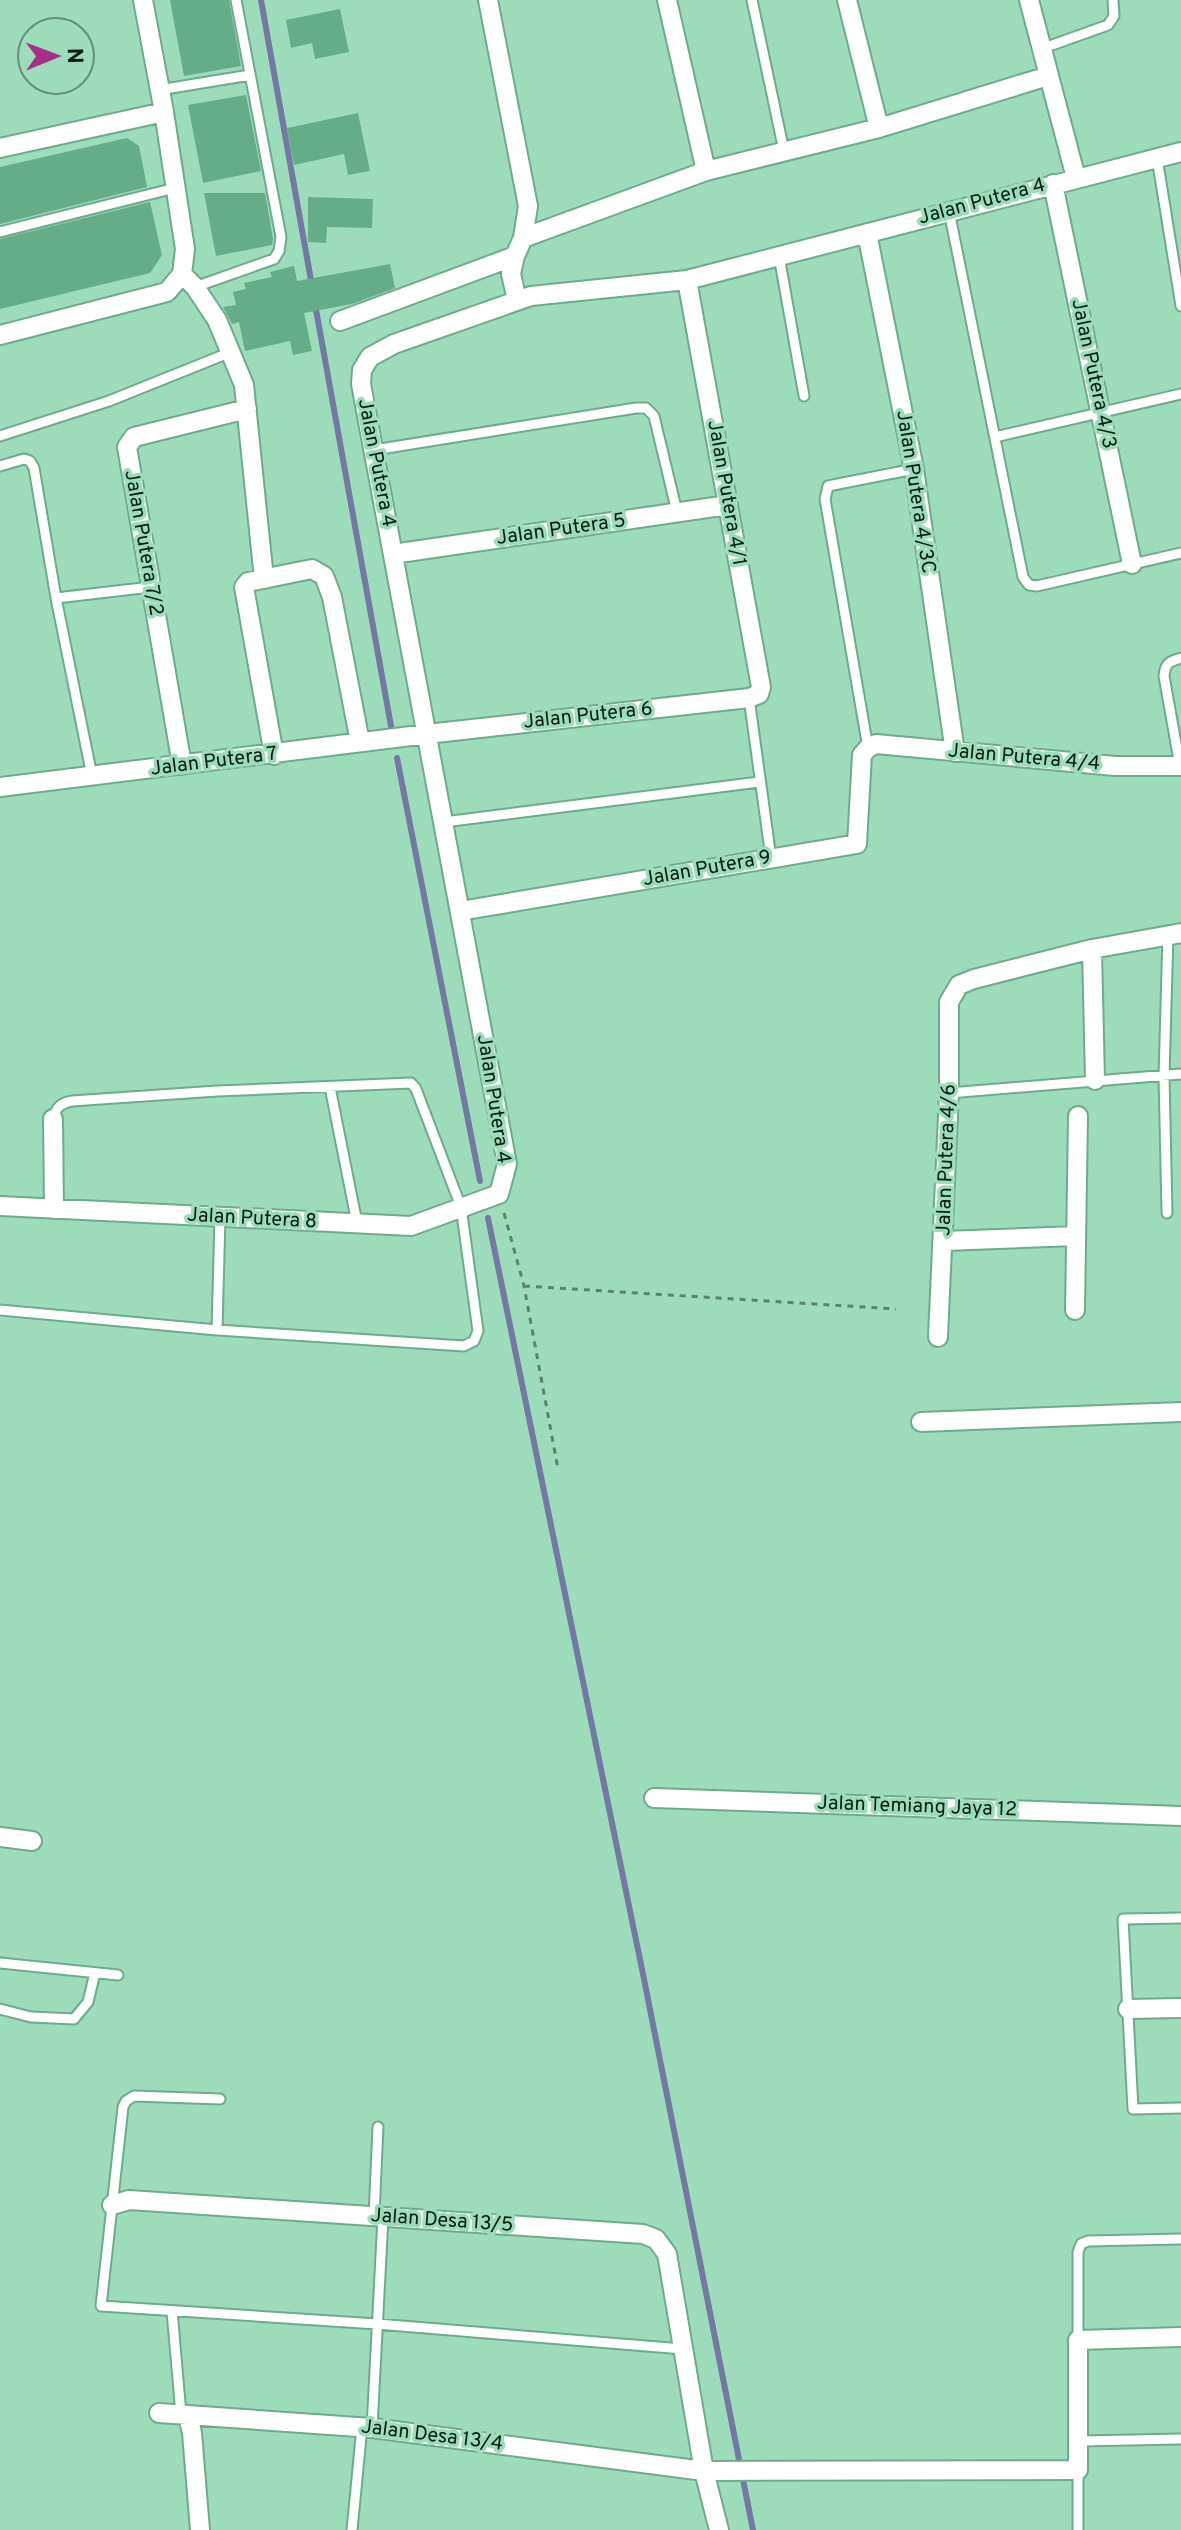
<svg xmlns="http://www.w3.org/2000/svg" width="1181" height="2530" font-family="Overpass,sans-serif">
<rect width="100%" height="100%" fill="#9ddcbb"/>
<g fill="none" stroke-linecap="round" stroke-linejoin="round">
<path stroke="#717aa2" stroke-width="6" d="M261 0 312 286
M315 304 391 726
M397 758 480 1181
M488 1218 644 1979 753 2530"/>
</g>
<path fill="#65ac89" d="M170 0H229L241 66 184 76Z
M340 9 349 52 315 59 312 43 291 48 286 20Z
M246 95 261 171 203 183 188 105Z
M358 113 370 171 348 175 344 154 294 165 287 128Z
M127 138 139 146 147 187 0 224V167Z
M204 193H265L273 239 272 245 216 256Z
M308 197 373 199 372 228 327 227 326 243 308 242Z
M150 202 162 255 150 273 0 309V239Z
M390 264 395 288 352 304 304 313 312 351 293 355 290 341 245 351 239 322 232 324 223 307 236 305 233 292 246 289 244 283 272 277 270 272 294 266 297 281Z"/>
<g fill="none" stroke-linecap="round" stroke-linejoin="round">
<g stroke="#6eab8c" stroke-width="13">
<path id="lane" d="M752 0 784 151
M1041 49 1108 25 1114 16 1113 0
M159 90 250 75
M1157 158 1181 306
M949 211 1023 577 1029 585 1037 586 1181 553
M0 232 175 188
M779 256 804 396
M195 287 274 259 279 251 281 237 236 0
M0 436 109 401 231 352
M995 437 1181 394
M374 450 636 408H646L654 416 677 512
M0 466 24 459 30 461 34 468 56 598 92 776
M56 598 151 587
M749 698 771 858
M868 748 825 499 828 486 914 469
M1180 766 1164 676C1165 664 1169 661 1181 658
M444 822 759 782
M330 1087 357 1223
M949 1093 1181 1074
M1167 1213 1164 1076 1168 935
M0 1310 217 1330 464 1346 474 1341 478 1331 461 1207 416 1089 411 1083 217 1091 72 1101C60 1103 56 1108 53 1119
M217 1330 220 1217
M1181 1918 1123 1919 1133 2109 1181 2108
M0 1963 118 1975
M0 2009 31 2017 74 2019 88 2002 95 1973
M220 2099 134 2096 126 2101 123 2107 101 2306 377 2324 683 2349
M374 2216 378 2127
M172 2311 181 2414
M1078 2340V2252L1081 2244 1088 2241 1181 2239
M372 2428 383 2217
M1079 2441 1181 2439
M1078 2470V2530
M352 2530 362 2427"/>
</g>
<g stroke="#6eab8c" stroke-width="22">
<path id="street" d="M488 0 528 206 523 238 515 256 511 274 517 300
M667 0 706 171
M847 0 879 128
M1029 0 1076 178
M0 148 164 112
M1053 184 1132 564
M867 233 914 469 955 752
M523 238 706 171 879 128 1048 76
M182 274 195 287 217 320 244 385 264 579
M340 321 515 256
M0 335 167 292 182 274 185 249 164 112 143 0
M393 554 728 505
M274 755 244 587 248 582 312 569 324 576 332 597 360 742
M182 765 127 447 134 437 247 409
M0 787 427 734 749 698 759 694 761 687 687 280
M460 911 857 844 862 755 868 748 876 744 1115 766H1181
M1092 949 1095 1080
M53 1119 54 1209
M0 1206 411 1226 499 1194 507 1164 361 384 362 370 370 357 394 344 531 296 687 280 1181 152
M944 1241 1076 1236
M1075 1310 1078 1116
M938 1337 949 1093V1002L959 985 974 979 1092 949 1181 933
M921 1422 1181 1412
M654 1798 1181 1816
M0 1837 32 1841
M1128 2009 1181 2008
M112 2205 129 2200 643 2234 656 2239 667 2254 704 2471 719 2530
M159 2413 372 2428 704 2471 1078 2470V2340L1181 2337
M188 2415 192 2433 200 2530"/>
</g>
<path stroke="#57846d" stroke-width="3" stroke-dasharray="6 6" stroke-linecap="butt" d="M504 1213 524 1286 558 1469
M524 1286 896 1309"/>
<use href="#lane" stroke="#fff" stroke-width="9"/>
<use href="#street" stroke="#fff" stroke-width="18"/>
</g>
<g text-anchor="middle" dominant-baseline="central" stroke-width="7" stroke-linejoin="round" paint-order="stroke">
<g font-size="20" fill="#021b10" stroke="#9ddcbb">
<text transform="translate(982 202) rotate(-15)">Jalan Putera 4</text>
<text transform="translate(1093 374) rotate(78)">Jalan Putera 4/3</text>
<text transform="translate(376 463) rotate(79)">Jalan Putera 4</text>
<text transform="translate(915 492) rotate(81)">Jalan Putera 4/3C</text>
<text transform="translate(726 493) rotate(80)">Jalan Putera 4/1</text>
<text transform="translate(561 530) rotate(-8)">Jalan Putera 5</text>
<text transform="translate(143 543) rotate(80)">Jalan Putera 7/2</text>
<text transform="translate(588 716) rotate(-6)">Jalan Putera 6</text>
<text transform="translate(1024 758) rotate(5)">Jalan Putera 4/4</text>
<text transform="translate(214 762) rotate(-7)">Jalan Putera 7</text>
<text transform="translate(707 869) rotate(-10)">Jalan Putera 9</text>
<text transform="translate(493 1099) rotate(81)">Jalan Putera 4</text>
<text transform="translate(947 1160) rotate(-88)">Jalan Putera 4/6</text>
<text transform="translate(252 1219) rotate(3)">Jalan Putera 8</text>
<text transform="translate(917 1807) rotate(2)">Jalan Temiang Jaya 12</text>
<text transform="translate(442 2221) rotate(4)">Jalan Desa 13/5</text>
<text transform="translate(432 2436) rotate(7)">Jalan Desa 13/4</text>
</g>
</g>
<g transform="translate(56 56) rotate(89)"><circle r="38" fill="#9ddcbb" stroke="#5f8f77" stroke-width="2"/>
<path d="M0-6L14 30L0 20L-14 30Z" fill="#a72f85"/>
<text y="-12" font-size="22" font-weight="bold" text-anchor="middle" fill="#021b10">N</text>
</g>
</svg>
